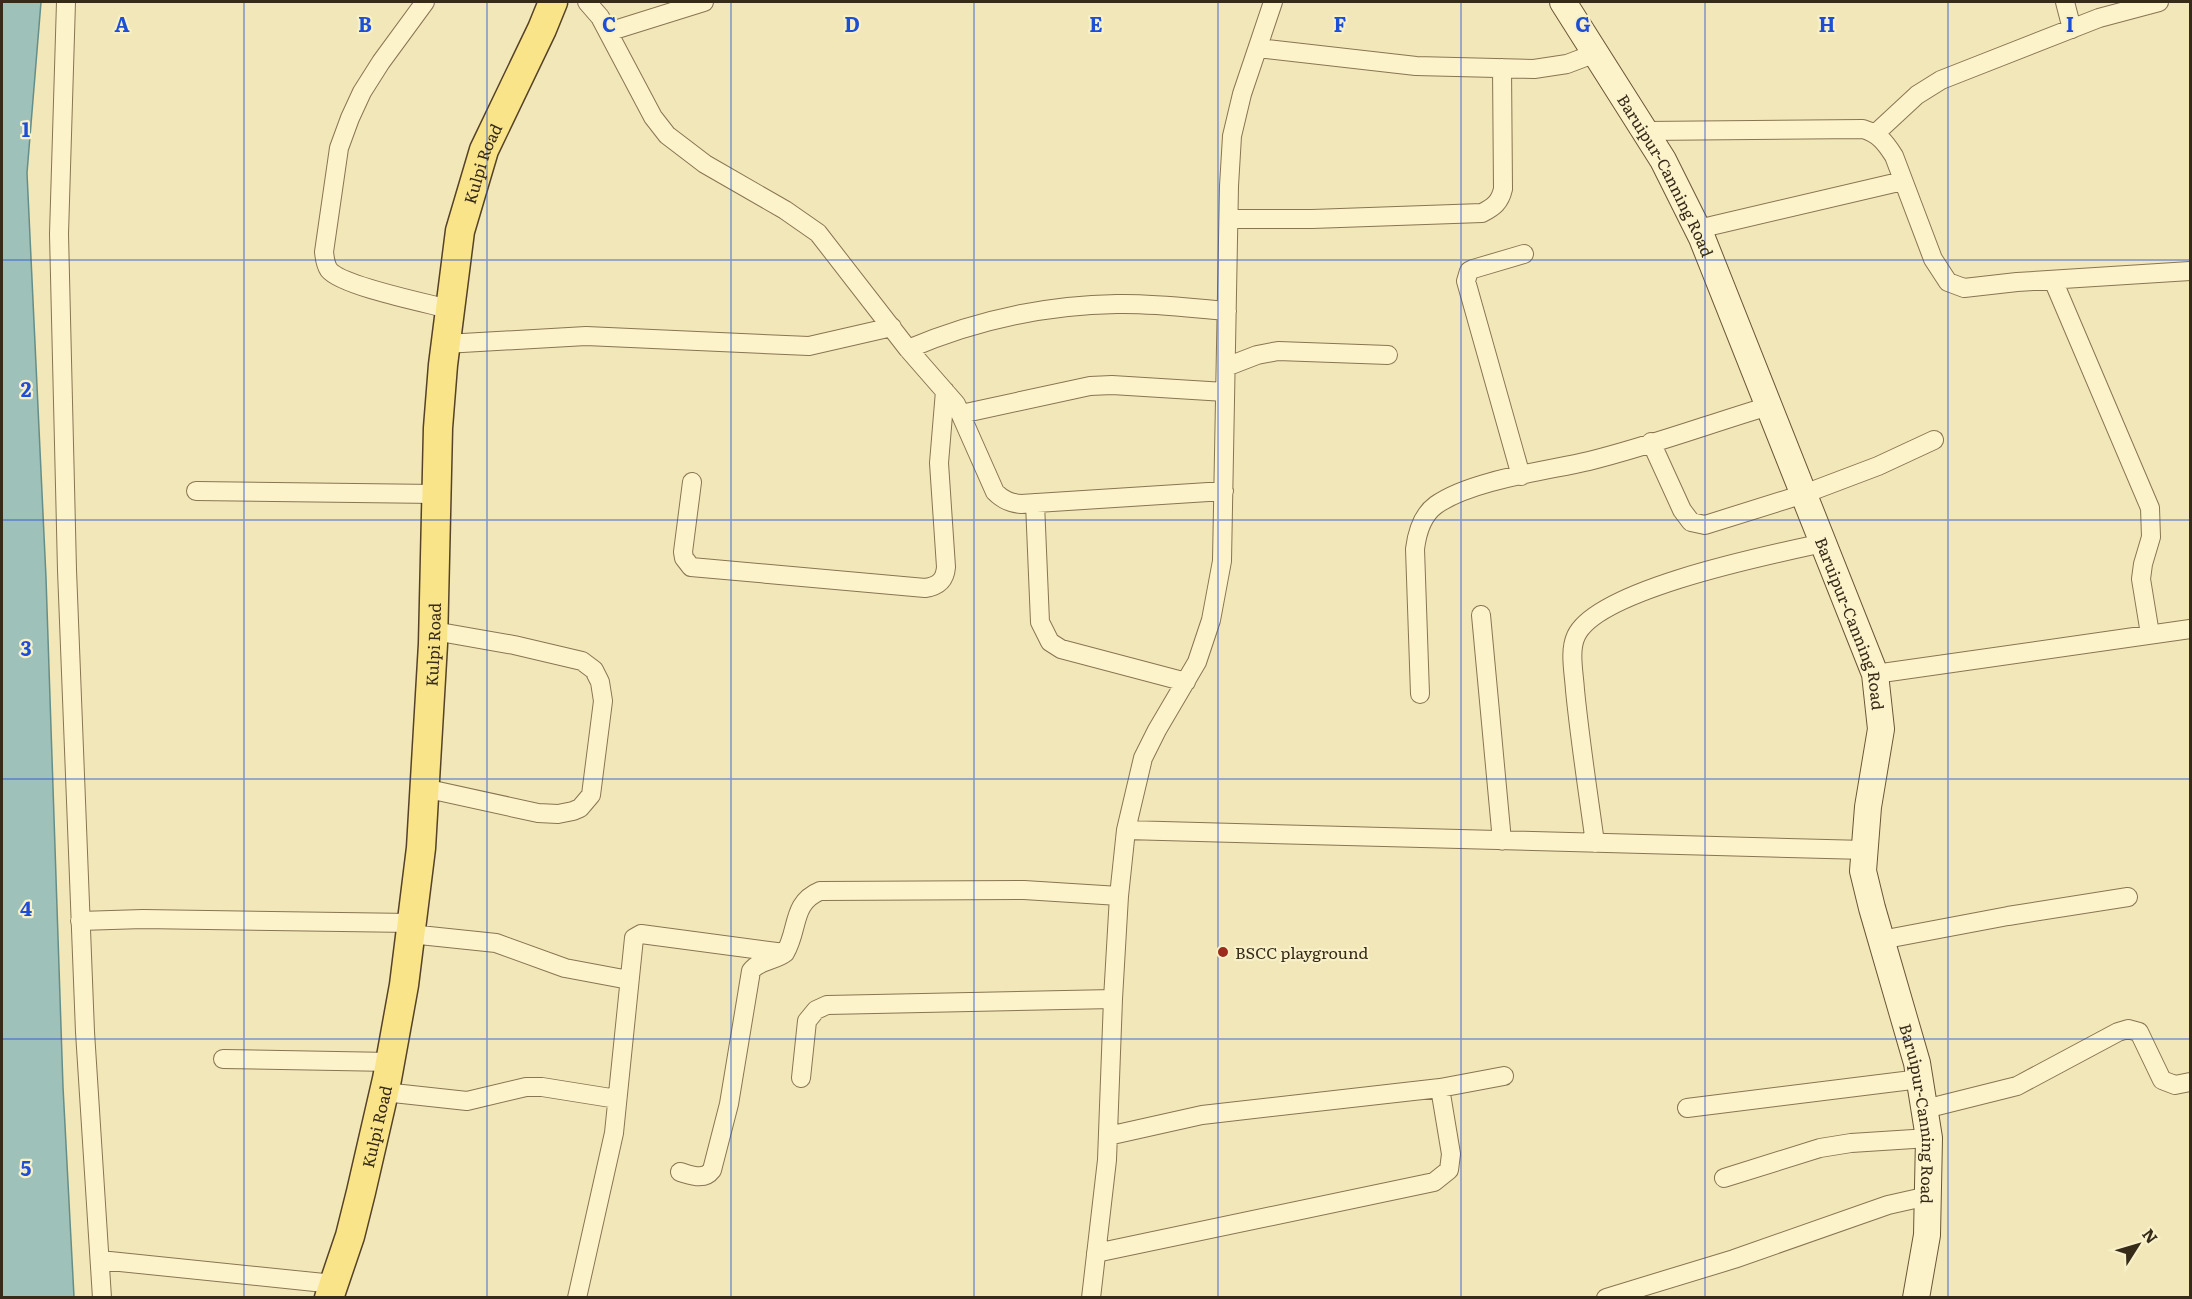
<svg xmlns="http://www.w3.org/2000/svg" width="2192" height="1299" font-family="Literata,serif">
<rect width="100%" height="100%" fill="#f1e7b8"/>
<path fill="#9ec1ba" stroke="#658e89" stroke-width="1.5" d="M2 2H41L27 173 46 578 63 1087 74 1297H2Z"/>
<g fill="none" stroke-linecap="round" stroke-linejoin="round">
<g stroke="#887552" stroke-width="20">
<path id="street" d="M66 2 59 234 67 570 85 1032 102 1298
M425 2 381 62 362 92 350 118 339 148 324 252C325 259 325 264 329 270 342 286 426 303 449 309
M587 2 600 17 653 117 667 135 705 164 785 210 818 233 908 349 956 404 995 492C1003 500 1010 503 1021 504L1224 491
M2065 2 2072 29
M608 32 704 2
M1258 48 1416 66 1534 69 1567 64 1596 53
M1645 131 1863 129C1879 134 1885 142 1894 156L1933 259 1948 282 1964 288 2017 282 2190 271
M1876 133 1917 95 1941 80 2099 18 2159 2
M1229 219H1312L1482 213C1494 207 1500 202 1503 189L1502 68
M1698 229 1903 181
M2053 280 2150 508 2151 537 2143 564 2141 579 2150 634
M445 344 586 336 809 346 892 327
M908 349C974 321 1046 305 1117 304 1154 303 1190 308 1227 311
M1226 367 1257 355 1278 351 1388 355
M961 414 1090 386 1112 385 1225 392
M1651 442 1682 510 1691 522 1705 525 1804 494 1878 466 1934 440
M1521 476 1466 281 1469 271 1473 269 1524 254
M692 482 683 552 684 558 691 567 925 588C939 586 945 580 946 567L939 463 945 391
M196 491 436 494
M1035 503 1040 622 1050 642 1061 649 1186 682
M1481 615 1502 841
M1875 674 2190 629
M1420 694 1415 549C1417 533 1422 515 1436 505 1471 480 1546 471 1589 461 1650 446 1709 424 1769 406
M424 788 538 813 558 814 573 811 580 808 591 795 603 701 600 682 594 670 582 661 514 645 434 631
M1126 830 1865 850
M1595 843C1588 792 1580 741 1575 690 1574 673 1569 651 1576 636 1597 589 1773 554 1823 543
M80 921 143 919 411 923
M410 934 496 943 565 968 629 980
M1881 940 2008 916 2128 897
M223 1059 391 1062
M801 1078 807 1021 816 1010 827 1005 1113 999
M384 1092 467 1101 526 1087H542L617 1099
M1687 1108 1920 1079
M1925 1109 2017 1086 2118 1032 2128 1029 2139 1032 2162 1080 2175 1085 2190 1082
M1108 1136 1202 1115 1440 1088 1504 1076
M680 1172C691 1175 704 1181 712 1170L729 1104 751 971C759 960 775 961 785 953 799 930 791 903 820 891L1024 890 1119 896
M1724 1178 1820 1148 1851 1143 1929 1138
M1096 1253 1434 1182 1449 1170 1451 1154 1440 1088
M100 1260 334 1284
M577 1298 614 1133 634 938 641 934 784 953
M1091 1298 1107 1160 1113 999 1119 896 1126 830 1143 758 1157 730 1197 662 1211 620 1222 561 1229 186 1232 136 1242 94 1273 2
M1606 1298 1734 1259 1888 1205 1928 1196"/>
</g>
<g stroke="#6a5636" stroke-width="28">
<g id="secondary">
<path id="s1" d="M1563 2 1663 160 1702 238 1875 674 1881 729 1868 807 1863 871 1872 908 1917 1063 1929 1138 1927 1235 1916 1298"/>
</g>
</g>
<g stroke="#554227" stroke-width="31">
<g id="primary">
<path id="s2" d="M329 1298 350 1236 361 1192 387 1079 404 985 421 848 433 644 438 428 443 365 460 231 484 150 542 29 553 2"/>
</g>
</g>
<use href="#street" stroke="#fcf3cb" stroke-width="18"/>
<use href="#secondary" stroke="#fcf3cb" stroke-width="26"/>
<use href="#primary" stroke="#fae48a" stroke-width="28"/>
</g>
<path fill="none" stroke="#1d4ed8" stroke-width="1.5" stroke-opacity="0.55" d="M244 2V1298M487 2V1298M731 2V1298M974 2V1298M1218 2V1298M1461 2V1298M1705 2V1298M1948 2V1298M2 260H2190M2 520H2190M2 779H2190M2 1039H2190"/>
<circle fill="#9d2a1d" stroke="#f8f0c8" stroke-width="2" cx="1223" cy="952" r="6"/>
<g text-anchor="middle" dominant-baseline="central" stroke-width="4.5" stroke-linejoin="round" paint-order="stroke">
<g font-size="16" fill="#362a19" stroke="#f8f0c8">
<text stroke="none"><textPath href="#s2" startOffset="1150">Kulpi Road</textPath></text>
<text stroke="none"><textPath href="#s1" startOffset="202">Baruipur-Canning Road</textPath></text>
<text stroke="none"><textPath href="#s1" startOffset="688">Baruipur-Canning Road</textPath></text>
<text stroke="none"><textPath href="#s2" startOffset="664">Kulpi Road</textPath></text>
<text stroke="none"><textPath href="#s1" startOffset="1192">Baruipur-Canning Road</textPath></text>
<text stroke="none"><textPath href="#s2" startOffset="178">Kulpi Road</textPath></text>
</g>
<g font-size="16" fill="#362a19" stroke="#f8f0c8" text-anchor="start">
<text x="1235" y="952">BSCC playground</text>
</g>
</g>
<g font-size="20" text-anchor="middle" font-weight="bold" fill="#1d4ed8" stroke="#f8f0c8" stroke-width="4.5" stroke-linejoin="round" paint-order="stroke">
<text x="122" y="32">A</text>
<text x="365" y="32">B</text>
<text x="609" y="32">C</text>
<text x="852" y="32">D</text>
<text x="1096" y="32">E</text>
<text x="1340" y="32">F</text>
<text x="1583" y="32">G</text>
<text x="1827" y="32">H</text>
<text x="2070" y="32">I</text>
<text x="26" y="137">1</text>
<text x="26" y="397">2</text>
<text x="26" y="656">3</text>
<text x="26" y="916">4</text>
<text x="26" y="1176">5</text>
</g>
<rect width="2192" height="1299" fill="none" stroke="#362a19" stroke-width="6"/>
<g transform="translate(2138 1245) rotate(53)" stroke="#f8f0c8" stroke-width="4.5" paint-order="stroke">
<path d="M0-4.5L10 22L0 15L-10 22Z" fill="#362a19"/>
<text y="-9" font-size="16" font-weight="bold" text-anchor="middle" fill="#362a19">N</text>
</g>
</svg>
